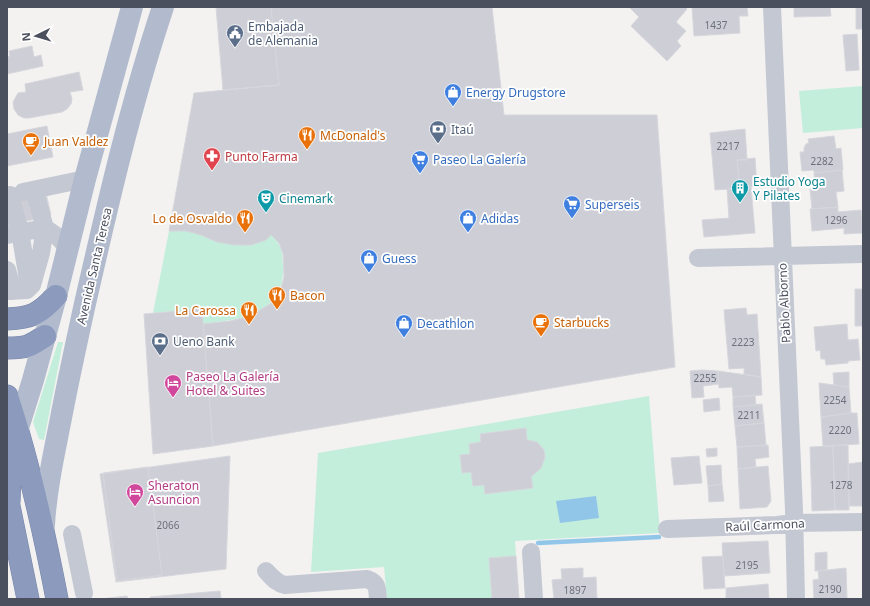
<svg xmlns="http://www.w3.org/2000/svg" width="870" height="606" font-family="'Noto Sans',sans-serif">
<rect width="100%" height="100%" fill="#f3f2f1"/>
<path fill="#c3eedc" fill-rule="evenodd" d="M863 86V128L803 133 799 91Z
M169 231H186L266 240 271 235C282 245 282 251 283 265 286 314 240 320 203 324L201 309 153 313Z
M58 342H63L44 440 39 439 33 422Z
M649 396 660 533 515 541 516 556 489 558 492 599H387L384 567 311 572 318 453ZM526 428 527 440 537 442 544 450 545 457 541 468 531 477 533 488 486 494 484 485 471 472H462L460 456 470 454 469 444 481 442 480 434Z"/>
<path fill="#92c6e9" d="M596 496 599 518 560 523 556 501Z"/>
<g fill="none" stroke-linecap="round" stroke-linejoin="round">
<path stroke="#92c6e9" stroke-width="4.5" d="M538 543 659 537"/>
</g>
<path fill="#cecfd6" stroke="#d6d6dc" d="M216 7H271L279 85 223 90Z
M271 7H492L504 115H657L675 367 213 446 203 324 230 321 250 316 270 304 281 288 284 277 283 254 279 243 271 235 266 240 251 245H235L217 242 201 235 186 231H169L194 93 279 85Z
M629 7H685L687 9 676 22 686 31 677 41 681 46 667 61 631 26 639 17Z
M692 7H747L748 16H739L740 33 694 36Z
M794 7H830L831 16 794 17Z
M856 7H863V29H856Z
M857 34 859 70 846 71 843 35Z
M32 46 34 57 41 55 43 66 7 74V57L10 56 9 51Z
M79 72 83 90 70 92 72 99 71 104 67 109 62 112 29 118H24L18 115 14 109 13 102 18 93 26 92 25 84Z
M47 126 53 157 7 166V134Z
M745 129 747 160H737L740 188 715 190 710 133Z
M834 136 836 149 841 148 843 170 814 173V170L802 171 800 152H804V148L806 144 809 143 808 139Z
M755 158 757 186 740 188 737 160Z
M842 170 844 191 836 192 838 207 812 209 810 189H815L814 173Z
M751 187 755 233 704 237 702 220 729 218 727 189Z
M45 189 51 215 7 226V199Z
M838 207V212L861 210 862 233 844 234V228L812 231 810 209Z
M855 289H863V326H855Z
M746 308 747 315 757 314 761 377 744 374V368L729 369 724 310Z
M202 309 213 446 153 454 144 314Z
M847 324 848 340 858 339 860 360 848 361V363L826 365 825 359H821L820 350 816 351 814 327Z
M702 370 718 371 719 384 703 386 704 397 692 398 690 371Z
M718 371 761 377 762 395 733 397 732 387 719 388Z
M849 372V387L834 385 833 373Z
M819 383 849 387 851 413 821 417Z
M755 395 756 405 733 407V397Z
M719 398 720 410 704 412 703 400Z
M762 404 764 423 735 426 733 407Z
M851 413H857L859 444 823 446 821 417Z
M764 423 766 445 737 447 735 426Z
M526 428 527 440 537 442 544 450 545 457 541 468 531 477 533 488 485 494 484 485 473 486 471 472 462 473 460 455 470 454 469 444 481 442 480 434Z
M768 445 769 457 755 459 756 467 738 469 737 447Z
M848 445 849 510H835L833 446Z
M833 446 835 510 812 511 810 447Z
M717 448V456L707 457 706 449Z
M230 456 226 569 116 582 100 474Z
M699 456 702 483 674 485 671 458Z
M863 462V506H849L848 464Z
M721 465 722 484 708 486 706 466Z
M768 466 771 501 767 507 740 509 738 469Z
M148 467 162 575 117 581 103 473Z
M722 484 724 501 709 502 708 486Z
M768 541 770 573 724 576 722 543Z
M827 552V570L815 571V553Z
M516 556 519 599H492L489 558Z
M723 556 725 588 704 589 702 557Z
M583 568V578L596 577 597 599H554L552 580 562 579 561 569Z
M846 568 847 599H814L813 580 819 579 818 571Z
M768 584 769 599H726V588Z
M220 591 221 599H150V597Z
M127 596 128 599H100Z"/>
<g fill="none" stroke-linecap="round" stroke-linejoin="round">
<g stroke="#7785a9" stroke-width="23">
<path id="highway" d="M7 319C31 318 40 314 56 296
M7 348C26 348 29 347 45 336
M7 396C29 463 44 531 57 599
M7 496 28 599
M9 502 10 476 16 435"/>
</g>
<path stroke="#c3c8d2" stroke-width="18" d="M772 7 794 510 796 599
M23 192 85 179
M10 195 20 232 29 285
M7 235 45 228 58 237 67 247
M698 258 863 254
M7 270 13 291
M7 291 27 290 32 285 41 253 45 228 34 190
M667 529 777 525 794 523 863 522
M72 534 84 593
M531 552 534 599
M266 571C272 577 276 583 285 585L367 579C378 583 377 588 378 599"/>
<path stroke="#b2bbce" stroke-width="22" d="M18 428 33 380 56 296 85 179 132 7
M44 525C46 489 54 454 61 418 68 381 76 345 84 308 107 207 130 106 163 7"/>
<use href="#highway" stroke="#8b9abd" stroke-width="22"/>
</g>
<defs>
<g id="civic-pin" transform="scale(0.9)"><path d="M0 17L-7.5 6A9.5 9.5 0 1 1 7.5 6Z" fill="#5c6f8a" stroke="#fff"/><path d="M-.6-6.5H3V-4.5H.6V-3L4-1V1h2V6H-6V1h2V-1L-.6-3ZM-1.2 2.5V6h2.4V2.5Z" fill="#fff"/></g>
<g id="shop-pin" transform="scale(0.9)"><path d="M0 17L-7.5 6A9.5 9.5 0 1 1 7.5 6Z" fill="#3f7fe0" stroke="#fff"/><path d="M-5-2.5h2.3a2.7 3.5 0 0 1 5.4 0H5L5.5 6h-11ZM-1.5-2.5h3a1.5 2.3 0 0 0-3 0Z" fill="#fff"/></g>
<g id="bank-pin" transform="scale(0.9)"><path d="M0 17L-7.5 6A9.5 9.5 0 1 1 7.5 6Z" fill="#5c6f8a" stroke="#fff"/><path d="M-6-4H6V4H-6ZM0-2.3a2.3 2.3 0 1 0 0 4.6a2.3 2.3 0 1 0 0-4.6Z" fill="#fff"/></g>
<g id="restaurant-pin" transform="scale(0.9)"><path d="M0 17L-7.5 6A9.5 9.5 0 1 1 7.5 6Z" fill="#e8710a" stroke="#fff"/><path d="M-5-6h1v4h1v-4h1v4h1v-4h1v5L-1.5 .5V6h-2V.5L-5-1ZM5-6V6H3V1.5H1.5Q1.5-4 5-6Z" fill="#fff"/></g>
<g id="cafe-pin" transform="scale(0.9)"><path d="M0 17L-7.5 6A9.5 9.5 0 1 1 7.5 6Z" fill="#e8710a" stroke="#fff"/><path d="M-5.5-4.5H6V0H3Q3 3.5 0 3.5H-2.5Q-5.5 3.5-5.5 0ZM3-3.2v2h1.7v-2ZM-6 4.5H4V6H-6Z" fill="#fff"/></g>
<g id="pharmacy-pin" transform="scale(0.9)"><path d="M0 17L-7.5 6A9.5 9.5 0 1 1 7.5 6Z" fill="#e0444e" stroke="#fff"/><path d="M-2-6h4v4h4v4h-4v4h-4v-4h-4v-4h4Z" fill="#fff"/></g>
<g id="supermarket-pin" transform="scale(0.9)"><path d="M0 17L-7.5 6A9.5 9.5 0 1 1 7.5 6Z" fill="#3f7fe0" stroke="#fff"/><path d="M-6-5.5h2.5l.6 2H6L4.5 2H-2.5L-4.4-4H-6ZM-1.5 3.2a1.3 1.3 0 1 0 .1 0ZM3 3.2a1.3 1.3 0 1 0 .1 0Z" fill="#fff"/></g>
<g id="building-pin" transform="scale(0.9)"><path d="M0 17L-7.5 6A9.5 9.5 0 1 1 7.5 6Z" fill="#0f9aa8" stroke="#fff"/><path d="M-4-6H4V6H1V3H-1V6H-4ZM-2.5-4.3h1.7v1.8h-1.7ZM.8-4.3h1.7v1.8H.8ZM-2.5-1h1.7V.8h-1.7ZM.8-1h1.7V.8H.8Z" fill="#fff"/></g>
<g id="theatre-pin" transform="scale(0.9)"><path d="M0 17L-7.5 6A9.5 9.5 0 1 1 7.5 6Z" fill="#0f9aa8" stroke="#fff"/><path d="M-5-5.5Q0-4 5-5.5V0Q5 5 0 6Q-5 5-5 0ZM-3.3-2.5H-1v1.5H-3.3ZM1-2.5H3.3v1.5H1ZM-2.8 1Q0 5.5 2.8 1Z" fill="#fff"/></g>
<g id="hotel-pin" transform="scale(0.9)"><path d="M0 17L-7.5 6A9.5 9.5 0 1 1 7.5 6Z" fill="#d1479c" stroke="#fff"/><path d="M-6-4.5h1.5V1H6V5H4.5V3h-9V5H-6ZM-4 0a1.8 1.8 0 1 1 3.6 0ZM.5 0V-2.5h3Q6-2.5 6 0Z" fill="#fff"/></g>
</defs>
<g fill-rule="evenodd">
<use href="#civic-pin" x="235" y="33"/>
<use href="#shop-pin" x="453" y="92"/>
<use href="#bank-pin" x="438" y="129"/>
<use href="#restaurant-pin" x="307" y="135"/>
<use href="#cafe-pin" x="31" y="141"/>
<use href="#pharmacy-pin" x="212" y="156"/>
<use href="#supermarket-pin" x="420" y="159"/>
<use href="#building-pin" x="740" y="188"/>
<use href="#theatre-pin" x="266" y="198"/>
<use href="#supermarket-pin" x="572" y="204"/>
<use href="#restaurant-pin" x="245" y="218"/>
<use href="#shop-pin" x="468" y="218"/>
<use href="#shop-pin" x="369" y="258"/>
<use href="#restaurant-pin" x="277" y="295"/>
<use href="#restaurant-pin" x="249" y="310"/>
<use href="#cafe-pin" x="541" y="322"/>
<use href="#shop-pin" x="404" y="323"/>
<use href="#bank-pin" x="160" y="341"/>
<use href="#hotel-pin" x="173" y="383"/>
<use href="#hotel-pin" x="135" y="492"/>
</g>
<g text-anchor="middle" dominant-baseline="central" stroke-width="3.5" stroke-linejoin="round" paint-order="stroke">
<g font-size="10" fill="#6b707c">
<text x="716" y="25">1437</text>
<text x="728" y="146">2217</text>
<text x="822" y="161">2282</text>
<text x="836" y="220">1296</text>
<text x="743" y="342">2223</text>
<text x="705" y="378">2255</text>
<text x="835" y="400">2254</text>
<text x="749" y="415">2211</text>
<text x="840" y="430">2220</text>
<text x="841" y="485">1278</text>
<text x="168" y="525">2066</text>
<text x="747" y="565">2195</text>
<text x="830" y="589">2190</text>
<text x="575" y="590">1897</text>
</g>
<g font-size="12" fill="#4e5e75" stroke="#fff" text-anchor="start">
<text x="248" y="26">Embajada<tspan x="248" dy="14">de Alemania</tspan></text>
<text x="451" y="129">Itaú</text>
<text x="173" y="341">Ueno Bank</text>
</g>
<g font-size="12" fill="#366cbe" stroke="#fff" text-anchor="start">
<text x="466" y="92">Energy Drugstore</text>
<text x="433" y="159">Paseo La Galería</text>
<text x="585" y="204">Superseis</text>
<text x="481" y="218">Adidas</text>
<text x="382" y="258">Guess</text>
<text x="417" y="323">Decathlon</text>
</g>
<g font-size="12" fill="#c56008" stroke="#fff" text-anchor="start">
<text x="320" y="135">McDonald's</text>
<text x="44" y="141">Juan Valdez</text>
<text x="232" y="218" text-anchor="end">Lo de Osvaldo</text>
<text x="290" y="295">Bacon</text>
<text x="236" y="310" text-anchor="end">La Carossa</text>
<text x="554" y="322">Starbucks</text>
</g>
<g font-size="12" fill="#be3a42" stroke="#fff" text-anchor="start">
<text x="225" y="156">Punto Farma</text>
</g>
<g font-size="12" fill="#0d838f" stroke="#fff" text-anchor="start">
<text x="753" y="181">Estudio Yoga<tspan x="753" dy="14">Y Pilates</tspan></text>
<text x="279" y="198">Cinemark</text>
</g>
<g font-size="12" fill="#4a505e" stroke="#fff">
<text transform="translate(94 266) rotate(-77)">Avenida Santa Teresa</text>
<text transform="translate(784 303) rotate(-93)">Pablo Alborno</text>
<text transform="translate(765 525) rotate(-3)">Raúl Carmona</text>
</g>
<g font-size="12" fill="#b23c85" stroke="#fff" text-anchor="start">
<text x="186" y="376">Paseo La Galería<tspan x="186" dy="14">Hotel &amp; Suites</tspan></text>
<text x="148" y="485">Sheraton<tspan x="148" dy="14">Asuncion</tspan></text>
</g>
</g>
<rect width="870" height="606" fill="none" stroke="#4a505e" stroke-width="16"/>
<g transform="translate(36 36) rotate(265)" stroke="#ffffff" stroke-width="3" paint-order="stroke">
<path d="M0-3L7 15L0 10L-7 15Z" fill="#4a505e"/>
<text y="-6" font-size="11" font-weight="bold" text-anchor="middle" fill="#4a505e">N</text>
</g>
</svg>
